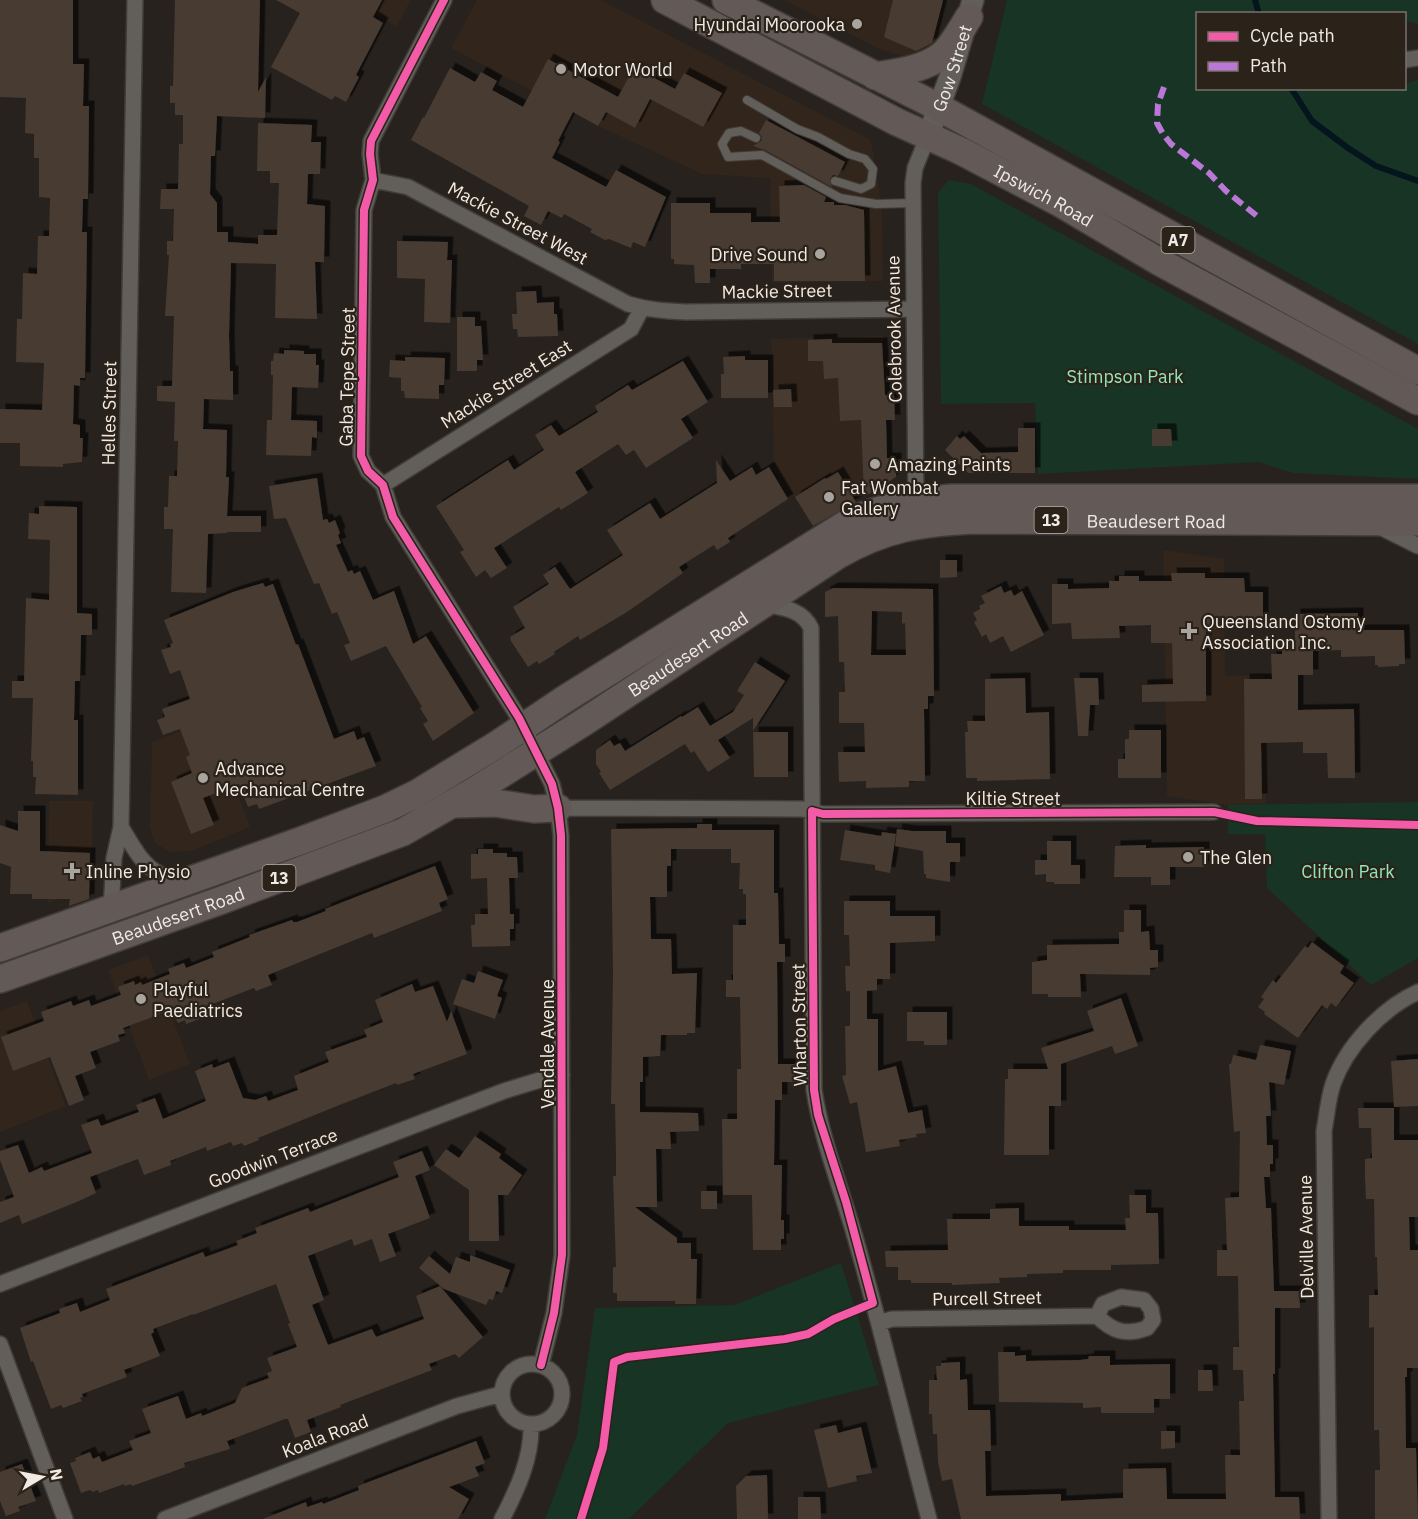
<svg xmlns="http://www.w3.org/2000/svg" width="1418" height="1519" font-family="'IBM Plex Sans',sans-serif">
<defs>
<filter id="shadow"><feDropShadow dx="5.5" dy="-5.5" stdDeviation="0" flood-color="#0009"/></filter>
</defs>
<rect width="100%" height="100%" fill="#27221e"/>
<path fill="#32251b" d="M344 0H411L397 26Z
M477 0H601L871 140 882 209 883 281 772 283 770 178 702 174 598 126 451 48Z
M784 0H944L934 45 916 53 901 56 877 48Z
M883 336 887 470 809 520 774 465 771 339Z
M1163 550 1224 559 1225 676 1264 675 1266 804 1228 805 1167 796Z
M210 720 250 827 192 851 169 852 154 842 150 826 152 742Z
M49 801H93L91 888 48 903Z
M148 955 190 1064 149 1080 108 970Z
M27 1001 66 1106 0 1132V1011Z"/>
<path fill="#173425" d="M1007 0H1418V24L1405 21 1404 14H1198V88H1404L1405 84 1418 80V344L982 104Z
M949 180 971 184 1418 429V479L1293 473 1258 462 1038 474 1035 403 941 404 938 193Z
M1418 802V958L1371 985 1267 888 1265 834H1228V805Z
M841 1263 879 1385 728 1423 629 1519H545L577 1435 595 1308 734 1305Z"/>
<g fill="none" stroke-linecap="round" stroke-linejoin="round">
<path stroke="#04151d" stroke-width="6" d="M1255 0 1259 14
M1291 88 1312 121 1348 148 1376 166 1418 181"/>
</g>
<path fill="#463b33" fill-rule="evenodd" filter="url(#shadow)" d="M0 0H73V64H84L83 106H89L88 199H83L82 232H87L85 378H80V386L74 385 73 424 80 425V438H83L82 462 63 464V467L20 466V443H0V409L42 410 44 363 16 362 17 319H22L23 273 37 274 38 236H49L50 198 39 197V158H34V134L25 133 26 98 0 97Z
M175 0H260L258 92 266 77 265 118 217 116 215 156H211L210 194 217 203V232H228V242L258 244V235H277L279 183H270V171H257L258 123 312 125 311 142H321L320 174H308L307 204 325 206 324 262H315L317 319 275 318 276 264 231 263 229 336 230 371H233V400L204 399 203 429 227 430 226 477H229L227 516H261V532H227V533L208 534 206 593 171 592 173 529H164V507H168L169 476H177L178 441H174L175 402 157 401V386H172L174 316H165L169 255H167V241H173L174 209H160L161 189H178L179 144H183V115H175V103H170V86H173Z
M276 0H382L373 17 383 23 356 75 359 77 346 102 335 96 332 100 271 67 300 13Z
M893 0H943L932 43 916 51 884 37Z
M548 59 618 97 634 67 675 89 684 73 722 93 703 127 650 99 635 128 606 112 598 126 573 112 558 141 560 142 552 158 606 187 616 170 666 197 645 247 633 242 631 248 609 239 605 240 590 232 592 229 564 214 562 218 548 211 541 225 524 216 529 206 411 140 423 117 424 118 450 68 475 82 481 72 497 81 492 90 523 107Z
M766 120 845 162 838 176 833 175 830 179 832 187 765 150 753 146 761 141 762 137 759 133Z
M804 185 826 197 824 202H834V205H845L864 210 865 281H774V264H741V269H710V283H695L694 265 674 264V259H671V203H710V213H751V222H780L779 186Z
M397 241 448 242 447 260H452L450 323 424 322 425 279 397 278Z
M536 291 537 303 554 302V314H557L558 336 518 337 517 329H513L512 314H517L516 292Z
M457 317H475V326H481L483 360H477V371H457Z
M832 339V343H882L885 395H894L895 420H886L887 458H896V477L864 497 861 420 840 421 838 378 824 379 823 361H808V340Z
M284 350 304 351V354H316V365H319L318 388 292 387 291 420 317 421V438L312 437 311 456 266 455 267 420H272L273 375H271V361H273L274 353 284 354Z
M745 356V360H768V398H721V374H724L723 357Z
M405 357 445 358 444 385H439V399L405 398 404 391H401V378L389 377 390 360 405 361Z
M683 361 708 402 681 419 693 438 646 468 634 450 626 455 618 444 575 472 588 493 561 510 559 507 494 548 507 568 491 578 485 570 476 577 460 552 464 550 436 506 508 460 514 470 544 450 535 435 551 425 559 436 598 412 595 406 628 385 632 390Z
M791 389 792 407H774L773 390Z
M1018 428H1035V473H968L945 450 957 436 960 439 964 436 981 453 1018 452Z
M1152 429H1171L1172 446H1152Z
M716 460 730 481 752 467 756 475 769 467 788 499 728 538 730 542 717 550 714 545 679 567 683 573 627 612 580 640 578 636 554 652 555 654 539 664 537 661 528 667 511 641 510 637 525 628 513 607 549 584 543 575 555 567 570 589 623 555 607 530 650 503 660 519 717 483Z
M838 472 856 502 813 526 795 497 825 478 826 479Z
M317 478 323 520 327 519 329 523 335 520 340 533 338 535 341 543 336 545 348 572 352 570 354 574 360 571 373 600 394 591 413 644 426 636 474 713 433 741 423 724 428 721 420 708 422 707 386 646 351 661 344 645 350 643 337 612 332 614 319 583 314 584 286 518 274 519 269 486Z
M39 506 77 507V613L92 614V635H81L80 681H75L74 720H78V795L35 794 36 777H33V761H31L33 698H12V681H24L26 598 49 600 50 540 28 539 29 513 39 514Z
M940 560H957V577L940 578Z
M1171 573H1205V578H1244L1245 592H1263V621H1244V628L1206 629V701L1142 702V685L1173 684 1172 643H1151V625L1119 626 1120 638 1072 639 1071 623 1052 624V584H1068V589L1109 588V581H1119V576H1139V581H1172Z
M263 583 265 587 273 584 296 645 298 644 334 739 354 731 357 740 364 737 376 766 259 809 257 804 248 807 239 784 203 798 214 825 191 834 171 782 192 773 186 757 190 755 180 729 163 735 157 720 165 717 162 709 190 699 180 670 170 674 161 650 171 647 170 644 173 643 164 620 233 592Z
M1001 586 1004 593 1011 590 1014 596 1022 591 1044 635 1011 652 1003 636 990 643 986 634 982 637 974 622 977 620 973 613 980 609 979 606 985 603 981 596Z
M833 588 933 589 934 696H928V709H924L925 781H909V787L866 788V781L839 782 838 752H865L864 723H839V692H845L844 662H839L838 616 825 617V592ZM872 611 902 612V624L905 623 906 655H871Z
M1358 613V630H1404L1405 664H1399V666L1378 667V665H1375V656L1341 657V650L1313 651V675H1298V710L1354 709 1355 778H1328L1327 753H1303V742L1261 743 1262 799H1245L1244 679H1272L1271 654H1282V643H1295V614Z
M755 662 785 681 753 731V718L718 740 730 758 708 772 694 751 691 753 685 744 610 790 599 773 601 772 596 764V750L610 740 614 746 620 743 625 751 681 716 682 717 698 707 710 726 733 712 744 695 737 691Z
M1025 678 1026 713 1049 712 1050 779 977 781V778H966L965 732H968L967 721H985V679Z
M1074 678H1098L1099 705H1090L1088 736H1078Z
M1129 730H1161V778H1118V759H1125V739H1129Z
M753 732H788V777H754Z
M18 811H40V851L90 853 89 899 69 906 70 899H32V894H10L11 867 0 863V825L18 831Z
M697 824H712V830H774V893H778L779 944H785V962H777L778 1064H796V1082H782V1100H775L774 1165H782L781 1220H784V1239H781V1250H753L752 1195H723L722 1119H737V1069H741L740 997H726V980H733V925H746V894H743V889H739L740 863H731V849H671V866H667V897H650L651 939H671L672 974 697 973 695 1033H687V1035H661L660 1056 643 1057V1082H640V1112L698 1113 699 1131 670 1132 671 1149H656L657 1207H635L677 1238V1243H691V1259H697L696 1304H675V1301H617V1293H613V1267H616L613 1176H616V1155L615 1104H611L613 974 611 829 697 828Z
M897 829 912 831H946V843H960V862H950V882L926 878V874H924L923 851 895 846Z
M845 830 881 836 882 832 896 834 890 873 875 870V865L840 860Z
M1047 841H1071V865H1080V884H1054V882H1046V874L1035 875V860H1047Z
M1146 845V848L1204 847V867H1170V885H1151V877H1114L1115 846Z
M478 849H493V853H507V857H517L518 878H509L510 914H514V929H510V946L472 947 471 925H475V914H488L487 878 471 879V854H478Z
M435 866 448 899 439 903 442 911 374 938 372 933 268 975 272 985 256 991 254 988 207 1006 209 1011 201 1014 202 1018 186 1024 185 1020 178 1023 171 1010 123 1028 125 1033 118 1035 120 1041 90 1052 96 1068 75 1076 84 1100 69 1106 50 1057 13 1071 1 1037 44 1021 41 1012 71 1001 73 1006 89 1000 91 1006 121 995 118 987 134 981 135 985 141 982 142 985 170 974 168 969 184 963 186 968 214 957 212 952 250 937 249 935 292 920 293 922H297L326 911 325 909Z
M844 901H890V916H935V941L890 943V979H877V990L867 991V1019H878V1071L896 1066 908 1113 922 1110 926 1133 916 1134 917 1137 899 1140 900 1146 866 1152 857 1102 850 1104 842 1076 846 1075 845 1026H850V991H846L845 966H850L849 935H844Z
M1124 910H1141V932L1149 931 1150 950H1158V967L1150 968V975L1080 974 1081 997H1048V994H1032V962L1047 960V945L1119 944V932H1124Z
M1312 942 1344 966 1340 973 1354 983 1336 1007 1331 1003 1327 1009 1322 1005 1298 1038 1264 1014 1265 1012 1258 1007 1264 999 1261 997 1273 980 1276 983 1305 946 1308 948Z
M478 971 503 980 497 996 502 998 495 1019 453 1004 462 979 474 983Z
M412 984 415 992 433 986 447 1022 451 1011 467 1054 413 1074 415 1079 397 1085 396 1083 337 1106 258 1138 259 1140 244 1146 242 1143 233 1146 231 1142 207 1151 206 1147 170 1161 171 1165 144 1175 138 1159 90 1177 96 1193 79 1201 22 1224 19 1215 0 1223V1202L14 1197 0 1160V1151L18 1145 29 1173 42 1167 44 1171 92 1153 81 1125 98 1119 101 1126 139 1112 136 1105 155 1098 163 1119 206 1101 195 1071 212 1064 213 1068 229 1062 243 1098 255 1100 266 1096 268 1101 298 1090 294 1076 329 1062 325 1052 367 1037 364 1030 383 1022 375 1000Z
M1121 998 1138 1046 1115 1054 1112 1046 1061 1064V1106H1049V1155H1004L1005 1079H1008V1069H1048L1041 1048 1094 1031 1087 1011Z
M907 1012H947V1045H924V1041H907Z
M1260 1045 1291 1051 1284 1085 1269 1082 1271 1116H1266L1267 1145H1273V1164H1270V1177H1264L1266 1208H1271L1274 1291H1299L1300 1308H1275V1374H1273L1275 1497H1299L1300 1519H961L952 1479 942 1481 938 1462 937 1434H933L932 1414H929V1380H937L936 1366H941V1363L960 1362V1380L967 1379 968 1410H990L991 1451H985L986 1496 1061 1494V1501L1123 1498V1469L1166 1468 1167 1499H1226L1225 1455H1240L1239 1401H1244L1243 1370H1233V1347H1239L1238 1276H1217V1250H1227L1225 1198 1239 1197 1240 1131 1234 1132 1229 1064H1231L1233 1055 1256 1060Z
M1418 1059V1106L1394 1107 1391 1061Z
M1358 1108H1394V1140H1418V1217H1409L1410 1250H1418V1368H1407V1377H1405L1406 1448H1416L1418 1519H1375V1470H1380L1379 1430H1374V1327L1369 1328V1295H1378L1377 1257H1375L1374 1199H1366L1365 1178V1159L1372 1158 1371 1128H1359Z
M475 1136 501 1154 499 1158 522 1175 508 1195H498L499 1241H469V1190L434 1165 446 1149 459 1158Z
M422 1151 430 1170 415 1176 430 1218 388 1234 396 1256 380 1262 372 1239 354 1246 352 1239 308 1256 324 1300 312 1305 328 1345 372 1329 376 1337 424 1319 416 1296 440 1286 483 1337 459 1358 455 1354 429 1364 432 1370 340 1405 341 1407 307 1420 311 1432 295 1438 288 1419H285L227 1441 230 1449 184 1463 185 1467 169 1473 132 1486 131 1484 125 1486 124 1484 99 1493 98 1490 93 1492 90 1490 81 1493 70 1463 76 1461 75 1458 90 1452 93 1459 99 1456 102 1462 133 1450 129 1441 151 1433 142 1409 178 1396 186 1419 201 1413 202 1416 235 1403 242 1388 269 1378 267 1373 272 1371 267 1358 297 1347 288 1324 290 1323 276 1284 193 1315V1314L153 1329 154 1332 151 1334 160 1356 124 1370 127 1377 82 1394 83 1397 80 1398 82 1401 63 1408 61 1405 51 1409 33 1361 31 1362 20 1328 60 1313 59 1309 77 1303 80 1312 110 1300 106 1289 203 1252 205 1257 208 1256 238 1245 236 1241 257 1233 255 1228 308 1208 310 1212 399 1177 393 1162Z
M701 1191H717V1209H701Z
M1129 1195H1146V1213H1158L1159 1264 1111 1265V1270H1063V1273L1027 1274V1277L999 1278 1000 1283 952 1285V1283H911V1280H898V1267H886L885 1251 948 1250 947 1219H990V1209L1019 1208V1226H1069V1230H1126L1125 1218H1130Z
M470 1255 510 1270 502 1293 496 1291 493 1300 489 1299 486 1305 444 1289 419 1268 429 1256 450 1274 456 1257 470 1262Z
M998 1352H1015V1356L1026 1355V1361L1080 1360 1088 1359 1089 1356H1110V1365L1170 1364V1399H1154V1413H1101V1407L1083 1408V1403L999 1402Z
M1198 1370H1212L1213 1391H1198Z
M836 1425 838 1433 861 1427 872 1473 856 1476 857 1481 828 1488 814 1430Z
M1161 1431H1175V1448L1161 1449Z
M476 1441 485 1463 475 1467 479 1476 449 1487 469 1499 458 1519H263L306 1502 307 1507 322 1502 323 1504 359 1490 358 1486Z
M22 1464 36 1501 18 1507 20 1511 6 1516 0 1501V1472Z
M767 1475 768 1519H737L736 1486 746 1476Z
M798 1497H820L821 1519H798Z"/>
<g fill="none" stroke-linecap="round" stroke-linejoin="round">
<g stroke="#403c39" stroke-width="10">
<path id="lane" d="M747 100 797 129 818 137 849 154 865 159 873 169 871 184 861 189 835 181
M756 138 741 131 729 133 722 144 728 157 762 155 840 198 876 204 913 203"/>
</g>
<g stroke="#403c39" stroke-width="18">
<path id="street" d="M444 0 371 141 370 154 373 180 364 210 361 456 368 471 383 485 393 517 519 718 552 784 558 808 561 835 562 1255 554 1313 541 1365
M1404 60 1418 58
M373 180 408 187 628 304C648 310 666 311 686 312L913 309
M383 485 631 329 642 308
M916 508 913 183 915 168 928 136
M1378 526 1418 546
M764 604C783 608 802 609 811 628L814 1090C822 1142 843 1193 857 1244 883 1335 905 1427 929 1519
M558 808 803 809 823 814 1214 812
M121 827C131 843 141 864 158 873 165 877 174 879 181 881
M111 909 114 858 121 827 135 0
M0 1284 504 1091 543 1079 562 1075
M1121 1297 1144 1300 1151 1309 1153 1320 1147 1328C1125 1336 1112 1331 1097 1316L1103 1304Z
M879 1323 892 1319 1097 1316
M0 1344 65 1519
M502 1394a30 30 0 1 1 60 0a30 30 0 1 1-60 0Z
M165 1519 457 1406 501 1394
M502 1519C517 1490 532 1458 531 1425
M1329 1519 1324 1131C1327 1115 1328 1099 1333 1084 1346 1047 1382 1008 1418 992"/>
</g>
<g stroke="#403c39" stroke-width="24">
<g id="secondary">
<path id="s1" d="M928 136 950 77 973 0"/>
</g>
</g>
<g stroke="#403c39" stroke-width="30">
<g id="highway">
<path id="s2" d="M665 0 897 122 961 151 1060 203 1158 261 1418 401"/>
<path d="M726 0 940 108 1418 371"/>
<path d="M875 76C897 73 925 69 942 55 951 48 962 28 969 17"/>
<path d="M455 804 495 803 534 809 558 808"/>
<path d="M0 948 303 840 385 809 416 794 498 744 565 699 851 521C883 506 917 501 951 498H1418"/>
<path id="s3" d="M0 979 222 900 403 832 471 793 584 722 838 555C885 528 919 523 972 520L1418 522"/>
</g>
</g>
<use href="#lane" stroke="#625e5a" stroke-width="8"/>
<use href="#street" stroke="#625e5a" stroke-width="15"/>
<use href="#secondary" stroke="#625e5a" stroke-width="21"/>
<use href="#highway" stroke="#635956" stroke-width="27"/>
<path stroke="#ba77d6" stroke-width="6" stroke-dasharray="12 6" stroke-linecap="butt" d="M1164 87 1158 104 1157 123 1163 134 1171 144 1209 173 1226 191 1257 216"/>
<g stroke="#2b221a" stroke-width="11">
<path id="cycleway" d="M444 0 371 141 370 154 373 180 364 210 361 456 368 471 383 485 393 517 519 718 552 784 558 808 561 835 562 1255 554 1313 541 1365
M581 1519 603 1448 614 1362 627 1357 785 1339 808 1334 834 1319 873 1303 846 1202 818 1115 814 1090 812 811 823 814 1214 812 1257 821 1418 825"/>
</g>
<use href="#cycleway" stroke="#f35aa7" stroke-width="8"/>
</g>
<g fill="#aaa49f" stroke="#2b221a" stroke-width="2">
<circle cx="857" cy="24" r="6"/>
<circle cx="561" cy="69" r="6"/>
<circle cx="820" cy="254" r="6"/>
<circle cx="875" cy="464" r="6"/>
<circle cx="829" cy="497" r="6"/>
<path d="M1186 622h6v6h6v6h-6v6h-6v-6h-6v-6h6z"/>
<circle cx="203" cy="778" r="6"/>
<circle cx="1188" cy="857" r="6"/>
<path d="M69 862h6v6h6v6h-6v6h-6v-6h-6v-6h6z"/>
<circle cx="141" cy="999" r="6"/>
</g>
<g text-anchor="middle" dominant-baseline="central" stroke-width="4.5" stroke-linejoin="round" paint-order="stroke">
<g fill="#2b221a" stroke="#b5aea8" stroke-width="1.5">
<rect x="1161.5" y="227" width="33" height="26" rx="4.5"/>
<rect x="1034.5" y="507" width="33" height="26" rx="4.5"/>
<rect x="262.5" y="865" width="33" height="26" rx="4.5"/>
</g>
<g font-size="16" font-weight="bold" fill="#f0eae5">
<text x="1178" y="240">A7</text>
<text x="1051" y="520">13</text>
<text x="279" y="878">13</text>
</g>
<g font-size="18" fill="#f0eae5" stroke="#2b221a" text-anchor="start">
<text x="845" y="24" text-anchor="end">Hyundai Moorooka</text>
<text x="573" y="69">Motor World</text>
<text x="808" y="254" text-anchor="end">Drive Sound</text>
<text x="887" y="464">Amazing Paints</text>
<text x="841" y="487">Fat Wombat<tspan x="841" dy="21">Gallery</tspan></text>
<text x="1202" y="621">Queensland Ostomy<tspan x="1202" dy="21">Association Inc.</tspan></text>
<text x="215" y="768">Advance<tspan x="215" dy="21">Mechanical Centre</tspan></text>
<text x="1200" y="857">The Glen</text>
<text x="86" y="871">Inline Physio</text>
<text x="153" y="989">Playful<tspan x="153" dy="21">Paediatrics</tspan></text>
</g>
<g font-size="18" fill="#f0eae5" stroke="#2b221a">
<text stroke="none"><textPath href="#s1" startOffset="72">Gow Street</textPath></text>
<text stroke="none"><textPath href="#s2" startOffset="426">Ipswich Road</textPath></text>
<text transform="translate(518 223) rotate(28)">Mackie Street West</text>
<text transform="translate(777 291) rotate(-1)">Mackie Street</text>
<text transform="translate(894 329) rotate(-91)">Colebrook Avenue</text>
<text transform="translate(347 377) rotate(-89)">Gaba Tepe Street</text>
<text transform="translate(506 384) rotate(-32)">Mackie Street East</text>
<text transform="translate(109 413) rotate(-89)">Helles Street</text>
<text stroke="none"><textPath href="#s3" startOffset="1269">Beaudesert Road</textPath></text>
<text stroke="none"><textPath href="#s3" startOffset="765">Beaudesert Road</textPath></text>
<text x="1013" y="798">Kiltie Street</text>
<text stroke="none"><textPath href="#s3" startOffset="189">Beaudesert Road</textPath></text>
<text transform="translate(799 1025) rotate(-91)">Wharton Street</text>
<text transform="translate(547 1044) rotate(-90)">Vendale Avenue</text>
<text transform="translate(273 1158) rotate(-21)">Goodwin Terrace</text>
<text transform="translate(1306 1237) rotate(-91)">Delville Avenue</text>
<text transform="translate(987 1298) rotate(-1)">Purcell Street</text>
<text transform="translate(325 1436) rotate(-21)">Koala Road</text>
</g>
<g font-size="18" fill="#8de8b8" stroke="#2b221a">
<text x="1125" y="376">Stimpson Park</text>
<text x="1348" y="871">Clifton Park</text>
</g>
</g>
<rect x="1196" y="12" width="210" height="78" fill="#2b221a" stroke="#7a726b" stroke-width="1.5"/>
<rect x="1208" y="32" width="30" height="9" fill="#f35aa7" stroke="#7a726b" stroke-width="1.5"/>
<text x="1250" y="42" font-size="18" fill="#f0eae5">Cycle path</text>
<rect x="1208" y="62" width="30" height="9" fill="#ba77d6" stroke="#7a726b" stroke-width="1.5"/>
<text x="1250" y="72" font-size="18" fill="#f0eae5">Path</text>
<g transform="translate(42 1477) rotate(80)" stroke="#2b221a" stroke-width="4.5" paint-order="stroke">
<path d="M0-4.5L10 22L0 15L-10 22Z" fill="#f0eae5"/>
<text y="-9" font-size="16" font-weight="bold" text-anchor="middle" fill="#f0eae5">N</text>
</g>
</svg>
